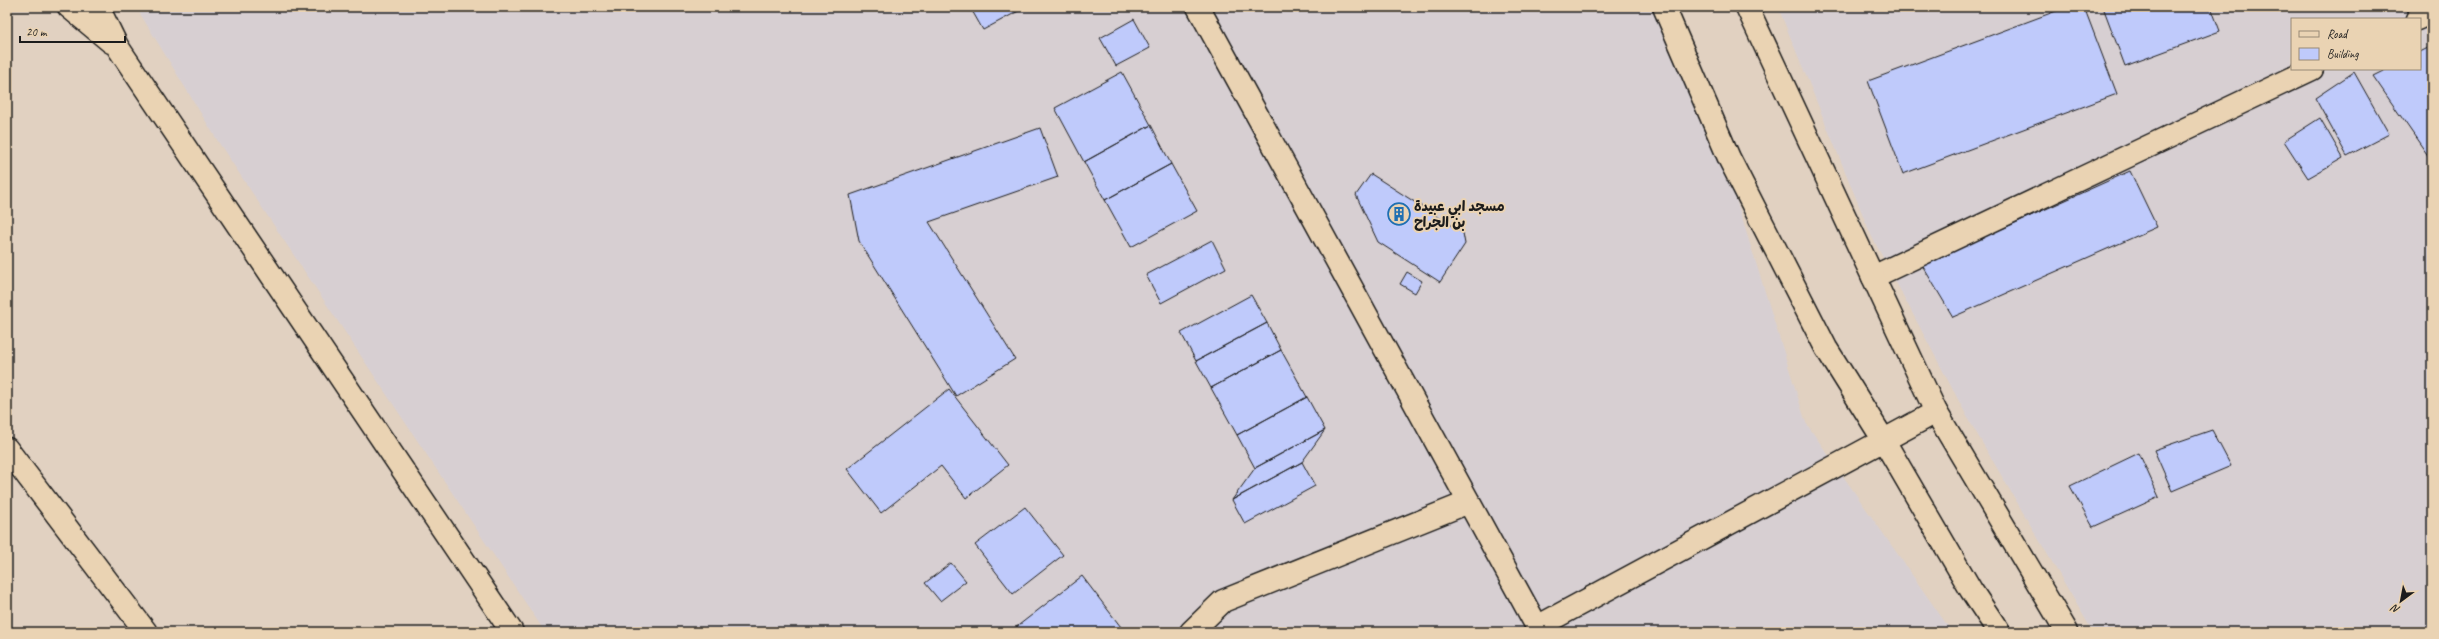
<svg xmlns="http://www.w3.org/2000/svg" width="2439" height="639" font-family="Caveat,'Playpen Sans Arabic',sans-serif">
<rect width="100%" height="100%" fill="#e1d1c1"/>
<filter id="ink" filterUnits="userSpaceOnUse"><feTurbulence type="fractalNoise" baseFrequency=".025" numOctaves="2"/><feDisplacementMap in="SourceGraphic" scale="8" xChannelSelector="R" yChannelSelector="G"/><feConvolveMatrix kernelMatrix="1 2 1 2 8 2 1 2 1" color-interpolation-filters="sRGB"/></filter>
<g filter="url(#ink)">
<path fill="#d7cfd2" fill-rule="evenodd" d="M136 7H1676L1806 423 1952 632H545L219 143Z
M1778 7H2432V632H2093L1970 422 1871 235ZM2292 19H2420V69H2292Z"/>
<path fill="#bfcafb" stroke="#1c1c1c" d="M970 7H1026L983 30Z
M2067 7H2084L2117 94 1903 174 1868 81Z
M2103 7H2211L2220 31 2125 66Z
M1134 19 1150 48 1116 66 1100 38Z
M2432 46V155L2429 157 2373 76 2387 69H2420V52Z
M1122 72 1151 125 1084 162 1055 108Z
M2354 72 2389 134 2347 156 2315 98Z
M2320 118 2343 158 2308 178 2284 141Z
M1151 125 1171 164 1105 200 1084 162Z
M1040 128 1058 177 929 222 1015 359 956 396 859 241 850 195Z
M1171 164 1197 211 1131 247 1105 200Z
M2130 171 2157 227 1953 317 1922 265Z
M1371 174 1463 233 1465 244 1440 282 1378 242 1356 195Z
M1212 240 1226 268 1161 303 1146 275Z
M1407 272 1422 281 1415 293 1400 284Z
M1251 295 1267 323 1196 361 1181 333Z
M1267 323 1281 350 1211 388 1196 361Z
M1281 350 1307 397 1237 435 1211 388Z
M949 389 1008 465 966 498 941 466 881 513 847 469Z
M1307 397 1325 430 1255 468 1237 435Z
M1325 430 1302 462 1232 500 1255 468Z
M2212 430 2231 466 2172 491 2154 450Z
M2139 453 2159 497 2093 527 2070 486Z
M1302 462 1315 486 1245 524 1232 500Z
M1025 507 1063 555 1013 594 975 545Z
M951 563 966 581 940 601 925 583Z
M1082 576 1124 631 1010 632Z"/>
<g fill="none" stroke-linecap="round" stroke-linejoin="round">
<g stroke="#1c1c1c" stroke-width="25">
<path id="street" d="M69 7 111 42
M98 7 117 46 512 632
M1198 7 1540 632
M2417 19 2432 12
M1873 277 2312 69
M7 449 146 632
M1537 627 1936 412
M1191 632 1223 601 1469 502"/>
</g>
<g stroke="#1c1c1c" stroke-width="25">
<path id="secondary" d="M1664 7 1729 158 1826 348 1883 439 1971 590 1999 632
M1747 7 1936 412 2067 632"/>
</g>
<use href="#street" stroke="#ead3b3" stroke-width="22"/>
<use href="#secondary" stroke="#ead3b3" stroke-width="22"/>
</g>
</g>
<defs>
<g id="building-ring" transform="scale(1.15)"><circle r="9.5" fill="#ead3b3" stroke="#1f6fb2" stroke-width="1.5"/><path d="M-4-6H4V6H1V3H-1V6H-4ZM-2.5-4.3h1.7v1.8h-1.7ZM.8-4.3h1.7v1.8H.8ZM-2.5-1h1.7V.8h-1.7ZM.8-1h1.7V.8H.8Z" fill="#1f6fb2"/></g>
</defs>
<g fill-rule="evenodd">
<use href="#building-ring" x="1399" y="214"/>
</g>
<g text-anchor="middle" dominant-baseline="central" stroke-width="4" stroke-linejoin="round" paint-order="stroke">
<g font-size="14" font-weight="bold" fill="#1c1c1c" stroke="#ead3b3" text-anchor="start">
<text x="1414" y="206">مسجد ابي عبيدة<tspan x="1414" dy="16">بن الجراح</tspan></text>
</g>
</g>
<rect width="2439" height="639" fill="none" stroke="#ead3b3" stroke-width="24"/>
<rect x="12" y="12" width="2415" height="615" fill="none" stroke="#1c1c1c" stroke-width="1.5" filter="url(#ink)"/>
<rect x="2291" y="18" width="130" height="52" fill="#ead3b3" stroke="#988a77"/>
<rect x="2299" y="31" width="20" height="6" fill="#ead3b3" stroke="#988a77"/>
<text x="2327" y="38" font-size="12" fill="#1c1c1c">Road</text>
<rect x="2299" y="48" width="20" height="12" fill="#bfcafb" stroke="#988a77"/>
<text x="2327" y="58" font-size="12" fill="#1c1c1c">Building</text>
<g transform="translate(2401 601) rotate(212)" stroke="#ead3b3" stroke-width="3" paint-order="stroke">
<path d="M0-3L7 15L0 10L-7 15Z" fill="#1c1c1c"/>
<text y="-6" font-size="11" font-weight="bold" text-anchor="middle" fill="#1c1c1c">N</text>
</g>
<path d="M20 36v6h105v-6" fill="none" stroke="#1c1c1c" stroke-width="2"/>
<text x="26" y="36" font-size="12" fill="#1c1c1c" stroke="#ead3b3" stroke-width="3" paint-order="stroke">20 m</text>
</svg>
